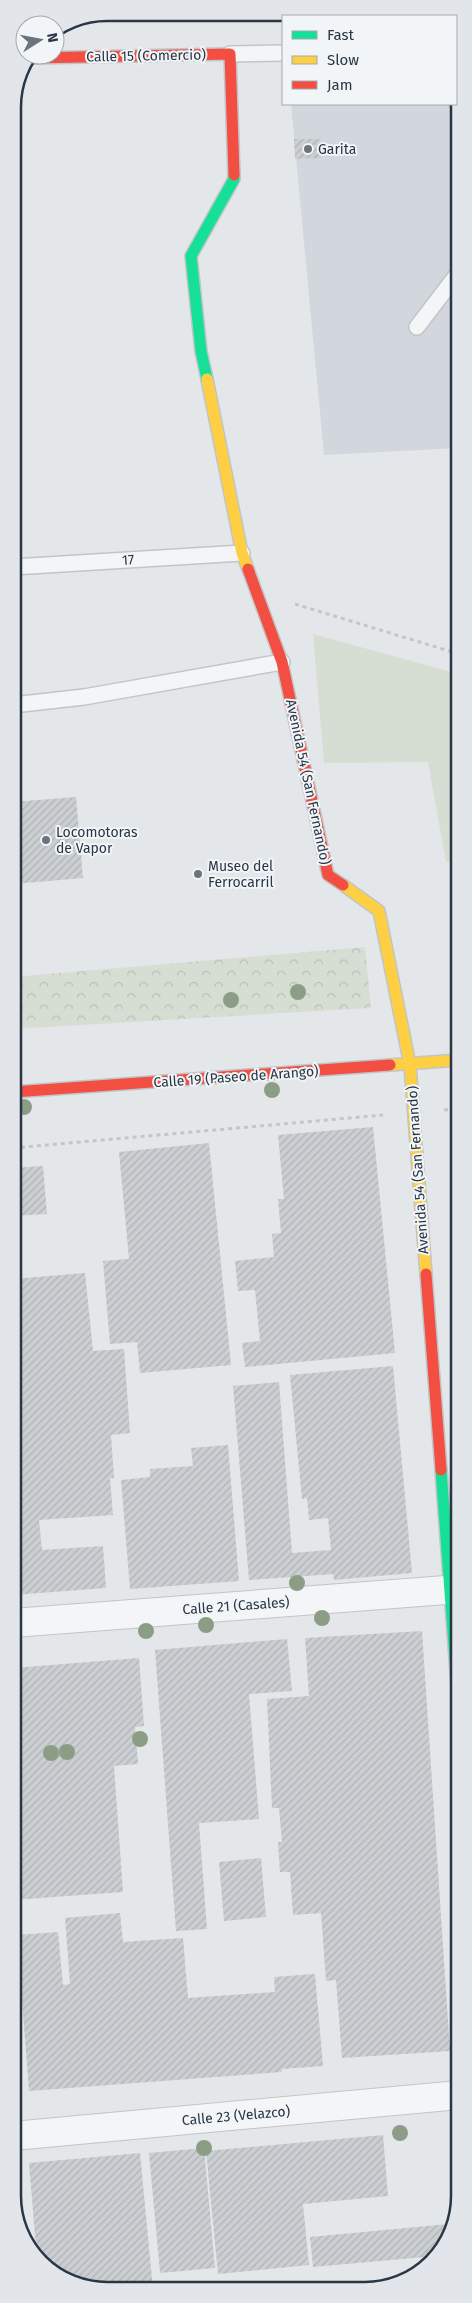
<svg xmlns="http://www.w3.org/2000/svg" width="472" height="2303" font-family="'Fira Sans',sans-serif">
<defs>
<pattern id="park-crowns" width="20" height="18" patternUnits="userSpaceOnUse" patternTransform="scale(1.25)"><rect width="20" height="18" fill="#d6ded4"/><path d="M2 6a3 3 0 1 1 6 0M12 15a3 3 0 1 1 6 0" fill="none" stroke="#b8bfb7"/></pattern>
<pattern id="water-ripples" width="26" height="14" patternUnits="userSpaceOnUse" patternTransform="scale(1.25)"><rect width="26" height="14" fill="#b0c8d6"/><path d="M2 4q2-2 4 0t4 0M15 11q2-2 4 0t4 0" fill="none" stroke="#97acb9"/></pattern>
<pattern id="building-hatch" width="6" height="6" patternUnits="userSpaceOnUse" patternTransform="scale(1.25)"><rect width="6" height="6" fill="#cccfd2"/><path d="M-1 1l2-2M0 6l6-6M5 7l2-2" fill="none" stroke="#afb2b6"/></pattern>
</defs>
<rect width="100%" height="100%" fill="#e4e7e9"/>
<path fill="#d1d7dd" d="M456 89 459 95V448L324 455 291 104H456Z"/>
<path fill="#d6ded4" d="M313 634 459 674V862H446L428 762 324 763Z"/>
<path fill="url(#park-crowns)" d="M365 947 371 1008 13 1029V977Z"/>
<path fill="url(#water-ripples)" d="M107 13 205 14 63 25 71 20Z"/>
<path fill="url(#building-hatch)" d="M294 139H320L321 158 295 159Z
M76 797 83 878 13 884V802Z
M373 1127 395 1353 245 1367 242 1343 260 1341 255 1290 238 1291 235 1261 274 1257 272 1234 281 1233 278 1199H284L278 1135Z
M453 1131H459V1193H458Z
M209 1143 231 1365 140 1373 137 1342 110 1344 103 1261 129 1259 119 1152Z
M43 1166 47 1214 13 1216V1168Z
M85 1273 93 1351 124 1349 130 1433 111 1435 114 1478H110L113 1515 39 1520 42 1550 103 1546 106 1588 13 1595V1279Z
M393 1366 412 1573 334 1580 333 1574 249 1580 233 1386 279 1382 292 1553 331 1550 328 1518 309 1520 307 1498 302 1499 290 1375Z
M228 1445 239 1581 130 1589 121 1480 150 1477V1469L193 1466 191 1448Z
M422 1631 450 2051 342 2058 336 1980 326 1981 321 1913 293 1915 290 1872H280L278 1842H282L279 1808H272L267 1699 309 1696 305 1638Z
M287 1639 292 1691 249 1694 259 1819 199 1823 207 1929 176 1931 155 1650Z
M139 1658 144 1726 135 1727 138 1764 114 1766 123 1892 13 1900V1668Z
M261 1858 266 1917 224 1921 219 1862Z
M120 1913 123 1942 183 1938 188 1998 275 1992 274 1977 315 1974 323 2066 282 2069 281 2072 29 2091 17 1935 58 1932 63 1985 70 1984 65 1918Z
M383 2135 388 2196 303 2204 309 2265 218 2274 206 2151Z
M204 2148 215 2268 160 2273 149 2153Z
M140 2153 153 2289H88L37 2259 29 2163Z
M449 2224 435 2256 313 2267 310 2237Z"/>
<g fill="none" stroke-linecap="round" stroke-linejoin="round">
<g stroke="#c2c5c7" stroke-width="18">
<path id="lane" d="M230 54 283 53
M456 102 459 104
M417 327 459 272
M13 567 242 553
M13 705 84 697 282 662"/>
</g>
<g stroke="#c2c5c7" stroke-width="30">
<path id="street" d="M13 1623 459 1589
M13 2136 459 2095"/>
</g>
<g stroke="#c2c5c7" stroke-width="14">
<path id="fast" d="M207 379 201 351 191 256 234 179V175
M441 1470 459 1712"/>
</g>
<g stroke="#c2c5c7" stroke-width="14">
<path id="slow" d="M207 379 242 553 248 569
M343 885 379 911 410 1065 426 1274
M390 1065 459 1060"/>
</g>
<g stroke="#c2c5c7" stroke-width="14">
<path id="jam" d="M32 58 230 54 234 175
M248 569 282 662 328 875 343 885
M13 1092 390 1065
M426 1274 441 1470"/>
</g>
<path stroke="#c2c6c9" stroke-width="3" stroke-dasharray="4 4" stroke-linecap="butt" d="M295 604 459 654
M444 1110 459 1109
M13 1148 383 1115"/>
<use href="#lane" stroke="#f3f5f6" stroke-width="15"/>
<use href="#street" stroke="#f3f5f6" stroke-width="28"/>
<use href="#fast" stroke="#16e098" stroke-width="11"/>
<use href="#slow" stroke="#ffcf43" stroke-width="11"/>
<use href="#jam" stroke="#f24e42" stroke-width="11"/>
</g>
<g fill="#8b9e85">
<circle cx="298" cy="992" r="8"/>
<circle cx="231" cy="1000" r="8"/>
<circle cx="272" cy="1090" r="8"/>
<circle cx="24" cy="1107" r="8"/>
<circle cx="297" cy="1583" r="8"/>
<circle cx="322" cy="1618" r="8"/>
<circle cx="206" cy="1625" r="8"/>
<circle cx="146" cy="1631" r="8"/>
<circle cx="140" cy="1739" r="8"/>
<circle cx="67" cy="1752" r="8"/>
<circle cx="51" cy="1753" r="8"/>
<circle cx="400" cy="2133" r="8"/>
<circle cx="204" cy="2148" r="8"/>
</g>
<g fill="#6a747e" stroke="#f2f5f8" stroke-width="2">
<circle cx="308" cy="149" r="5"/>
<circle cx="46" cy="840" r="5"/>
<circle cx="198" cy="874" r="5"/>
</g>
<g text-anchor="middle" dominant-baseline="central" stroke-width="4" stroke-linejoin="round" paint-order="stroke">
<g font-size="14" fill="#283645" stroke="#f2f5f8">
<text transform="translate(146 56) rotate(-1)">Calle 15 (Comercio)</text>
<text transform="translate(128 560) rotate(-4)">17</text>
<text transform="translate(308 782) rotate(78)">Avenida 54 (San Fernando)</text>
<text transform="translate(236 1077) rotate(-4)">Calle 19 (Paseo de Arango)</text>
<text transform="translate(418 1170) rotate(-94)">Avenida 54 (San Fernando)</text>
<text transform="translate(236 1606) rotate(-4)">Calle 21 (Casales)</text>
<text transform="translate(236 2116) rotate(-5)">Calle 23 (Velazco)</text>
</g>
<g font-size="14" fill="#283645" stroke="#f2f5f8" text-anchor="start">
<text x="318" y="149">Garita</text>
<text x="56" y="832">Locomotoras<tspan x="56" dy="16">de Vapor</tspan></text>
<text x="208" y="866">Museo del<tspan x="208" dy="16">Ferrocarril</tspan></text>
</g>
</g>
<path d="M0 0H472V2303H0ZM107 21H365A86 86 0 0 1 451 107V2196A86 86 0 0 1 365 2282H107A86 86 0 0 1 21 2196V107A86 86 0 0 1 107 21Z" fill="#e2e6ea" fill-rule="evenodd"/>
<path fill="none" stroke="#283645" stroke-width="2.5" d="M107 21H365A86 86 0 0 1 451 107V2196A86 86 0 0 1 365 2282H107A86 86 0 0 1 21 2196V107A86 86 0 0 1 107 21Z"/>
<rect x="282" y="15" width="175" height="90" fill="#f2f5f8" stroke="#a1a9b0"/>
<rect x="292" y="31" width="25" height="8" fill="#16e098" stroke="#a1a9b0"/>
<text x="327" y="40" font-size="15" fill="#283645">Fast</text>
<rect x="292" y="56" width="25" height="8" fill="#ffcf43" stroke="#a1a9b0"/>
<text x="327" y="65" font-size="15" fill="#283645">Slow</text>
<rect x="292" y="81" width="25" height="8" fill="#f24e42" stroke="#a1a9b0"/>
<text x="327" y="90" font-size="15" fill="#283645">Jam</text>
<g transform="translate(40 40) rotate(79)"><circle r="24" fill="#f2f5f8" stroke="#a1a9b0"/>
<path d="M0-4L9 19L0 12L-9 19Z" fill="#6a747e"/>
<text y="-8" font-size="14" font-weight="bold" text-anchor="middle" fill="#283645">N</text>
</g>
</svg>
